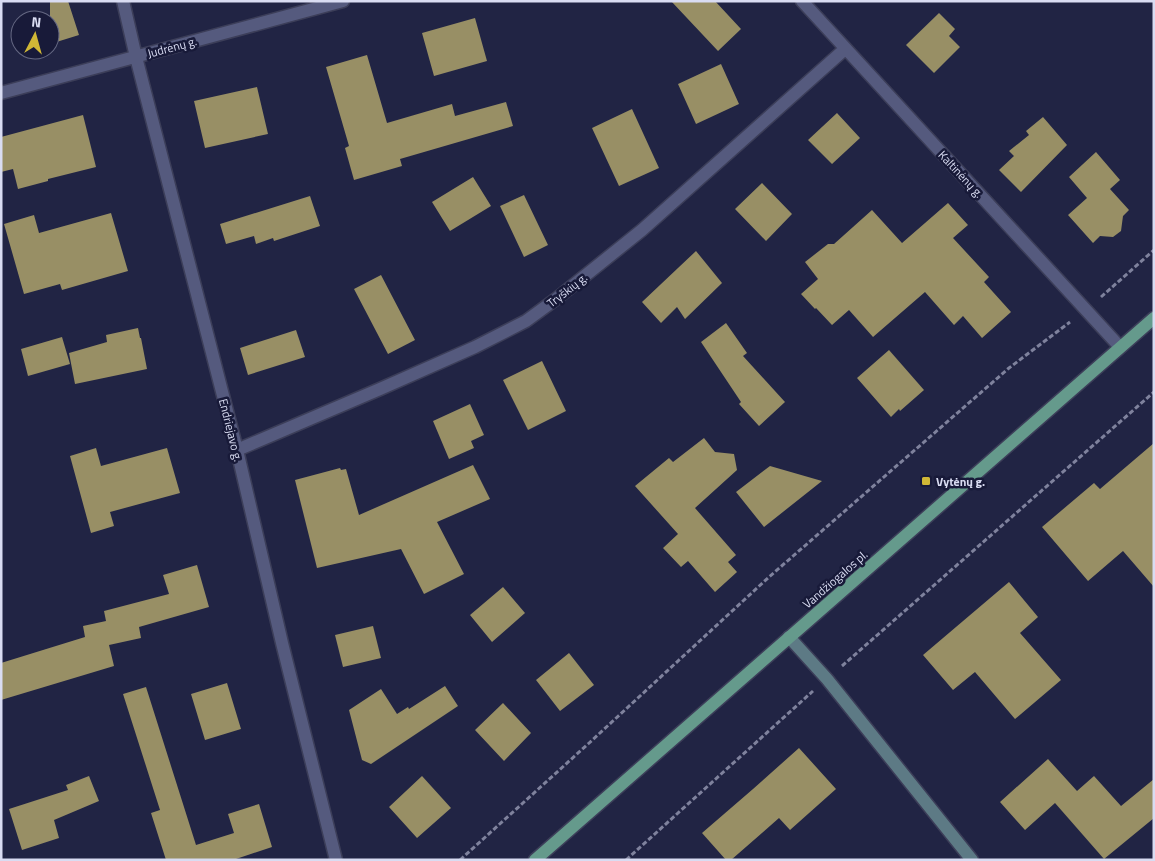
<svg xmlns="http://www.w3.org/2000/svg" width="1155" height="861" font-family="'Titillium Web',sans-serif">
<rect width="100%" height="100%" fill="#212444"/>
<path fill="#988f65" d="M50 1H68L79 35 50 44Z
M671 1H715L741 29 718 51Z
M939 13 955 29 949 36 960 47 934 73 906 45Z
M475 18 487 61 434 76 422 33Z
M367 55 387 123 452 104 455 116 506 102 513 126 400 159 402 166 354 180 345 148 349 146 326 67Z
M721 64 739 104 696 124 678 84Z
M257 87 268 134 205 148 194 101Z
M632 109 659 168 619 186 592 128Z
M837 113 860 138 832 164 808 140Z
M83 115 96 167 48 179V181L18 189 13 169 1 172V137Z
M1043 117 1067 145 1021 192 999 170 1014 156 1009 151 1029 135 1026 131Z
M1096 152 1120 180 1110 189 1129 210 1123 216 1121 231 1113 237 1100 236 1093 243 1068 215 1087 198 1069 177Z
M473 177 491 206 450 231 432 202Z
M762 183 792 214 766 241 735 209Z
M524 195 548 245 524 257 500 206Z
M310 196 320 226 274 241 273 238 256 244 254 236 226 244 220 224Z
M948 203 968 225 953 238 989 277 984 282 1011 312 982 338 963 316 954 325 925 292 873 337 849 310 832 325 816 308 815 309 801 294 818 279 805 262 828 244H834L872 210 902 243Z
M111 213 128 271 62 290 60 284 24 294 4 224 34 215 39 233Z
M696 251 722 283 685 319 677 307 661 323 642 302Z
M381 275 415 340 388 354 354 289Z
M726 323 747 353 743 356 785 402 759 426 739 404 741 402 701 342Z
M138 328 140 338H141L147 369 75 384 69 353 107 342 106 335Z
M296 330 305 357 248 375 240 348Z
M62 337 70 364 28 376 21 349Z
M889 350 924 390 900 411 899 409 891 417 857 378Z
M542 361 566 411 528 430 503 380Z
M470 404 484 435 471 441 474 448 449 459 433 421Z
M704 438 715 452 734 454 737 470 695 508 736 555 728 562 737 572 715 592 688 561 681 567 663 548 678 534 635 486 669 458 673 462Z
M1154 443V587L1123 551 1088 581 1042 527 1094 483 1100 489Z
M96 448 101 466 167 448 180 493 110 512 114 526 91 533 70 456Z
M473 465 490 499 437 522 464 574 424 594 401 549 317 568 295 480 340 468 341 470 346 469 359 515Z
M770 466 822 481 764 527 736 492Z
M197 565 209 607 139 627 141 638 109 645 114 666 1 700V663L85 637 83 626 106 621 104 611 169 594 163 575Z
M1009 582 1038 617 1020 633 1061 680 1015 719 975 672 953 690 923 655Z
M503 587 525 613 492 642 470 615Z
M373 626 381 658 343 667 335 635Z
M569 653 594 685 560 711 536 680Z
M227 683 241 729 205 740 191 694Z
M445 686 458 706 371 764 362 760 349 710 381 689 397 714 408 707 409 709Z
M146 687 196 845 234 833 228 814 259 804 272 847 233 860H166L151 813 160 810 123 694Z
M503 703 531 733 504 761 475 730Z
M799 748 836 789 790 830 779 818 731 860H726L702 833 753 789Z
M1048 759 1077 791 1094 776 1121 806 1154 779V818L1104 859 1055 803 1025 830 1000 802Z
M89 776 99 801 54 820 59 838 22 850 9 809 68 790 66 785Z
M422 776 451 808 417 838 389 807Z"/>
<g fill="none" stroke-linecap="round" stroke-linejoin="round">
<g stroke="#3c3e59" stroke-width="15">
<path id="minor" d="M123 1 136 57 237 450 282 643 336 860
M802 1 1120 347
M1 93 343 1
M237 450 380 389 475 347 526 321 556 299 642 230 845 49"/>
</g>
<g stroke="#3c3e59" stroke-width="15">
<path id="secondary" d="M789 637 827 679 972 860"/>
</g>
<g stroke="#3c3e59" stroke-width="15">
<path id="primary" d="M535 860 1154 318"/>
</g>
<path stroke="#7f829d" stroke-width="3" stroke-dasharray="5 2.5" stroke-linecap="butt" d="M1101 297 1154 250
M842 666 1154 392
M460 860 588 744 769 577 1009 368 1070 322
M626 860 813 691"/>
<use href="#minor" stroke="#555a7e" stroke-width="12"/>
<use href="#secondary" stroke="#5d7a85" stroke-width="12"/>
<use href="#primary" stroke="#659a8c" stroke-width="12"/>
</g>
<rect fill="#d0b736" stroke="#181a39" stroke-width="2" x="921" y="476" width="10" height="10" rx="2.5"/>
<g text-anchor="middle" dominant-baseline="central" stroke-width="5" stroke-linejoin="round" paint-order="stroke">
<g font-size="12" fill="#d9dcf2" stroke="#181a39">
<text transform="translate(172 47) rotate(-15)">Judrėnų g.</text>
<text transform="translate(961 174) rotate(47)">Kaltinėnų g.</text>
<text transform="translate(567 290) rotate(-38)">Tryškių g.</text>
<text transform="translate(231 430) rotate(76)">Endriejavo g.</text>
<text transform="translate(835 579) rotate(-41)">Vandžiogalos pl.</text>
</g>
<g font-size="12" font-weight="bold" fill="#d9dcf2" stroke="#181a39" text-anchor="start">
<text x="936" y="481">Vytėnų g.</text>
</g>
</g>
<rect width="1155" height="861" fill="none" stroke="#d9dcf2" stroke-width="5"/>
<g transform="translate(35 35) rotate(6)"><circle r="24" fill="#181a39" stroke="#656883"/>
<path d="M0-4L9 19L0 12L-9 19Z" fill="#d0b736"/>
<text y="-8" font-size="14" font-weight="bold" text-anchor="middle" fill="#d9dcf2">N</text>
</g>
</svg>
